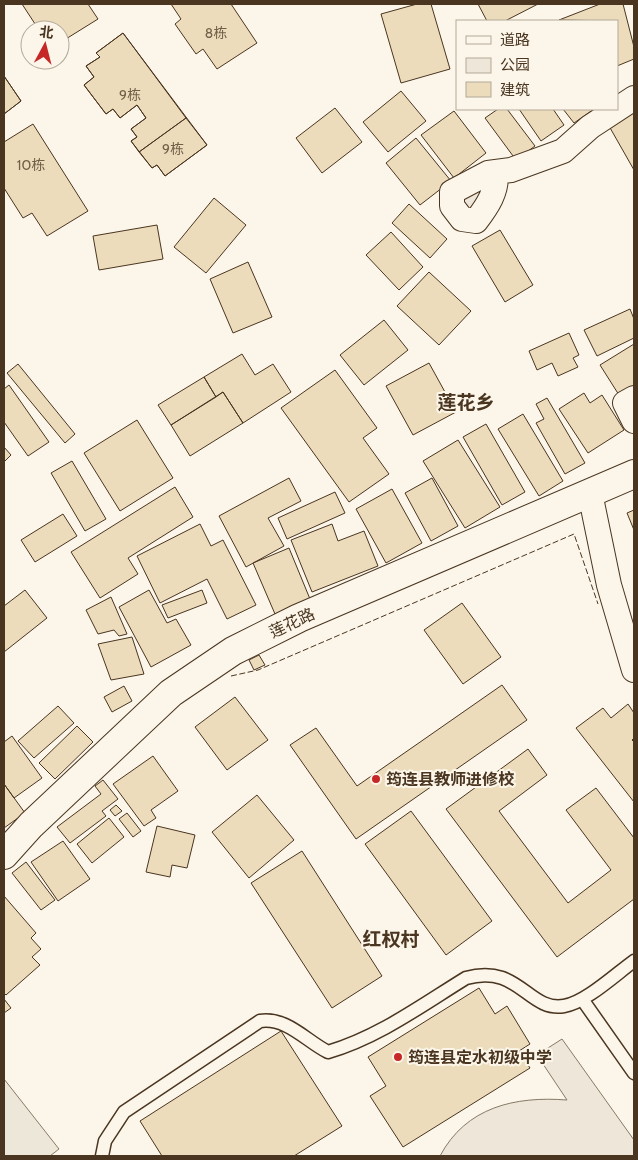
<svg xmlns="http://www.w3.org/2000/svg" width="638" height="1160" font-family="Cabin,'Noto Sans SC',sans-serif">
<rect width="100%" height="100%" fill="#fbf6e9"/>
<path fill="#ede6d9" stroke="#887966" d="M486 180 483 201 465 212 459 196Z
M562 1039 634 1140V1156H440C466 1107 515 1096 567 1100L537 1055Z"/>
<path fill="#ede7d9" stroke="#887966" d="M4 1079 59 1149 50 1156H4Z"/>
<path fill="#ecdcbc" stroke="#4a3520" d="M22 4H88L98 19 61 42 60 30H39Z
M171 4H231L257 43 217 69 203 49 196 54 175 24 181 19Z
M417 4H431L450 69 401 83 381 14Z
M478 4H538L505 21H487Z
M600 4H623L634 47V59L617 66V21L559 20Z
M123 33 207 145 165 176 157 165 152 168 131 141 137 137 131 129 146 118 137 105 120 118 113 109 106 114 84 85 94 77 86 66 100 57 96 53Z
M123 33 186 118 139 152 131 141 137 137 131 129 146 118 137 105 120 118 113 109 106 114 84 85 94 77 86 66 100 57 96 53Z
M4 76 21 101 4 114Z
M4 76 21 101 4 114Z
M401 91 426 121 388 152 363 122Z
M335 108 362 142 322 173 296 138Z
M498 109H507L535 146 516 160 485 118Z
M519 109H553L564 125 541 141Z
M563 109H594L574 123Z
M454 111 486 153 454 178 421 135Z
M634 112V170L609 126Z
M186 118 207 145 165 176 157 165 152 168 139 152Z
M33 124 88 211 47 236 32 213 23 218 4 188V142Z
M416 138 451 181 420 205 386 163Z
M214 198 246 225 206 273 174 247Z
M409 204 447 239 430 258 392 223Z
M157 225 163 259 99 270 93 236Z
M500 230 533 285 505 302 472 246Z
M391 232 423 267 399 290 366 255Z
M248 262 272 317 233 333 210 279Z
M429 272 471 311 439 345 397 306Z
M630 309 634 319V338L597 356 584 330Z
M384 320 408 350 364 385 340 355Z
M569 333 579 355 573 358 578 367 558 376 552 363 537 370 529 351Z
M634 344V386L619 395 600 365Z
M242 354 255 375 273 364 291 392 243 423 223 392 216 397 204 377Z
M429 363 456 412 413 435 386 386Z
M18 364 75 434 65 443 7 373Z
M335 370 377 428 363 438 389 474 349 502 281 408Z
M204 377 216 397 171 425 158 405Z
M9 385 49 442 28 456 4 422V389Z
M223 392 243 423 190 456 171 425Z
M584 393 590 403 602 395 624 430 588 453 559 409Z
M547 398 585 463 565 474 536 423 544 419 536 404Z
M523 414 563 481 539 496 498 429Z
M137 420 173 478 120 511 84 453Z
M486 424 525 492 502 505 463 437Z
M458 440 500 507 465 528 423 461Z
M4 447 11 455 4 462Z
M72 461 106 519 85 531 51 473Z
M289 478 301 501 268 518 284 546 246 567 219 516Z
M432 478 458 526 431 541 405 493Z
M175 487 193 517 128 558 138 574 100 598 71 552Z
M392 489 422 543 386 563 356 509Z
M335 492 345 513 287 539 278 518Z
M634 510V530L627 513Z
M63 514 77 536 35 562 21 540Z
M200 524 211 546 223 540 256 605 227 619 207 579 160 603 137 556Z
M332 524 338 541 364 531 378 566 312 592 291 540Z
M289 548 310 599 275 614 253 563Z
M25 590 47 618 4 652V606Z
M149 590 167 623 176 619 191 645 151 667 119 607Z
M202 590 207 603 168 618 162 605Z
M111 597 127 634 119 636 114 630 98 634 86 610Z
M462 603 501 657 463 684 424 630Z
M132 637 144 674 111 680 98 644Z
M259 655 265 665 254 670 249 660Z
M502 685 527 720 356 839 290 745 316 728 357 786Z
M124 686 132 701 112 712 104 697Z
M235 697 268 740 227 770 195 727Z
M628 704 634 713V738L632 740 634 742V802L576 728 603 708 611 718Z
M58 706 74 723 34 758 18 741Z
M77 726 93 742 55 779 39 763Z
M12 736 42 778 14 798 4 784V742Z
M528 749 547 775 499 811 568 903 611 870 566 810 596 788 634 838V899L557 957 446 809Z
M153 756 178 791 151 810 156 818 144 826 113 784Z
M103 780 118 799 102 811 106 816 70 843 57 827 101 794 95 786Z
M4 784 25 813 4 828Z
M257 795 294 840 249 878 212 832Z
M116 805 122 811 115 816 110 810Z
M411 811 492 921 446 955 365 844Z
M127 813 141 831 133 837 119 819Z
M109 818 124 837 92 863 77 844Z
M157 826 195 835 187 868 172 865 170 877 146 872Z
M63 841 90 879 58 901 31 862Z
M302 851 382 976 332 1008 251 883Z
M26 862 55 900 41 910 12 873Z
M4 896 36 933 31 938 41 949 32 957 40 965 6 995 4 993Z
M479 988 495 1014 507 1006 530 1044 519 1051 530 1068 403 1147 370 1096 386 1086 368 1057Z
M4 999 11 1008 4 1013Z
M281 1031 342 1126 294 1156H162L140 1121Z"/>
<g fill="none" stroke-linecap="round" stroke-linejoin="round">
<g stroke="#4a3520" stroke-width="15">
<path id="lane" d="M582 999 634 1073
M102 1156 105 1141 124 1112 260 1021C287 1017 306 1041 328 1052 379 1037 422 1005 466 978 519 963 528 1012 564 1006 585 1003 616 974 634 961"/>
</g>
<g stroke="#4a3520" stroke-width="26">
<path id="street" d="M495 172C499 190 486 208 476 221L462 219 452 206V192L488 173 511 170 563 151 590 127 634 98
M634 398 625 403 634 421
M590 493 609 585 634 670"/>
</g>
<g stroke="#4a3520" stroke-width="30">
<path id="secondary" d="M4 855 31 825 171 693 233 651 299 618 634 474"/>
</g>
<use href="#lane" stroke="#fbf6e9" stroke-width="12"/>
<use href="#street" stroke="#fbf6e9" stroke-width="24"/>
<use href="#secondary" stroke="#fbf6e9" stroke-width="28"/>
<path stroke="#4a3520" stroke-width="1" stroke-dasharray="6 2.5" stroke-linecap="butt" d="M231 676 258 670 574 534 598 604"/>
</g>
<g fill="#c62828" stroke="#fbf6e9" stroke-width="2">
<circle cx="376" cy="779" r="5"/>
<circle cx="398" cy="1057" r="5"/>
</g>
<g text-anchor="middle" dominant-baseline="central" stroke-width="4" stroke-linejoin="round" paint-order="stroke">
<g font-size="14" fill="#725f47">
<text x="216" y="33">8栋</text>
<text x="130" y="95">9栋</text>
<text x="173" y="149">9栋</text>
<text x="31" y="165">10栋</text>
</g>
<g font-size="16" fill="#4a3520" stroke="#fbf6e9">
<text transform="translate(292 623) rotate(-25)">莲花路</text>
</g>
<g font-size="16" font-weight="bold" fill="#4a3520" stroke="#fbf6e9" text-anchor="start">
<text x="386" y="779">筠连县教师进修校</text>
<text x="408" y="1057">筠连县定水初级中学</text>
</g>
<g font-size="19" font-weight="bold" fill="#4a3520" stroke="#fbf6e9">
<text x="466" y="402">莲花乡</text>
<text x="391" y="939">红权村</text>
</g>
</g>
<rect width="638" height="1160" fill="none" stroke="#4a3520" stroke-width="10"/>
<rect x="456" y="20" width="162" height="90" fill="#fbf6e9" stroke="#b4a999"/>
<rect x="466" y="36" width="25" height="8" fill="#fbf6e9" stroke="#b4a999"/>
<text x="500" y="45" font-size="15" fill="#4a3520">道路</text>
<rect x="466" y="58" width="25" height="15" fill="#ede6d9" stroke="#b4a999"/>
<text x="500" y="70" font-size="15" fill="#4a3520">公园</text>
<rect x="466" y="82" width="25" height="15" fill="#ecdcbc" stroke="#b4a999"/>
<text x="500" y="95" font-size="15" fill="#4a3520">建筑</text>
<g transform="translate(45 45) rotate(7)"><circle r="24" fill="#fbf6e9" stroke="#b4a999"/>
<path d="M0-4L9 19L0 12L-9 19Z" fill="#c62828"/>
<text y="-8" font-size="14" font-weight="bold" text-anchor="middle" fill="#4a3520">北</text>
</g>
</svg>
